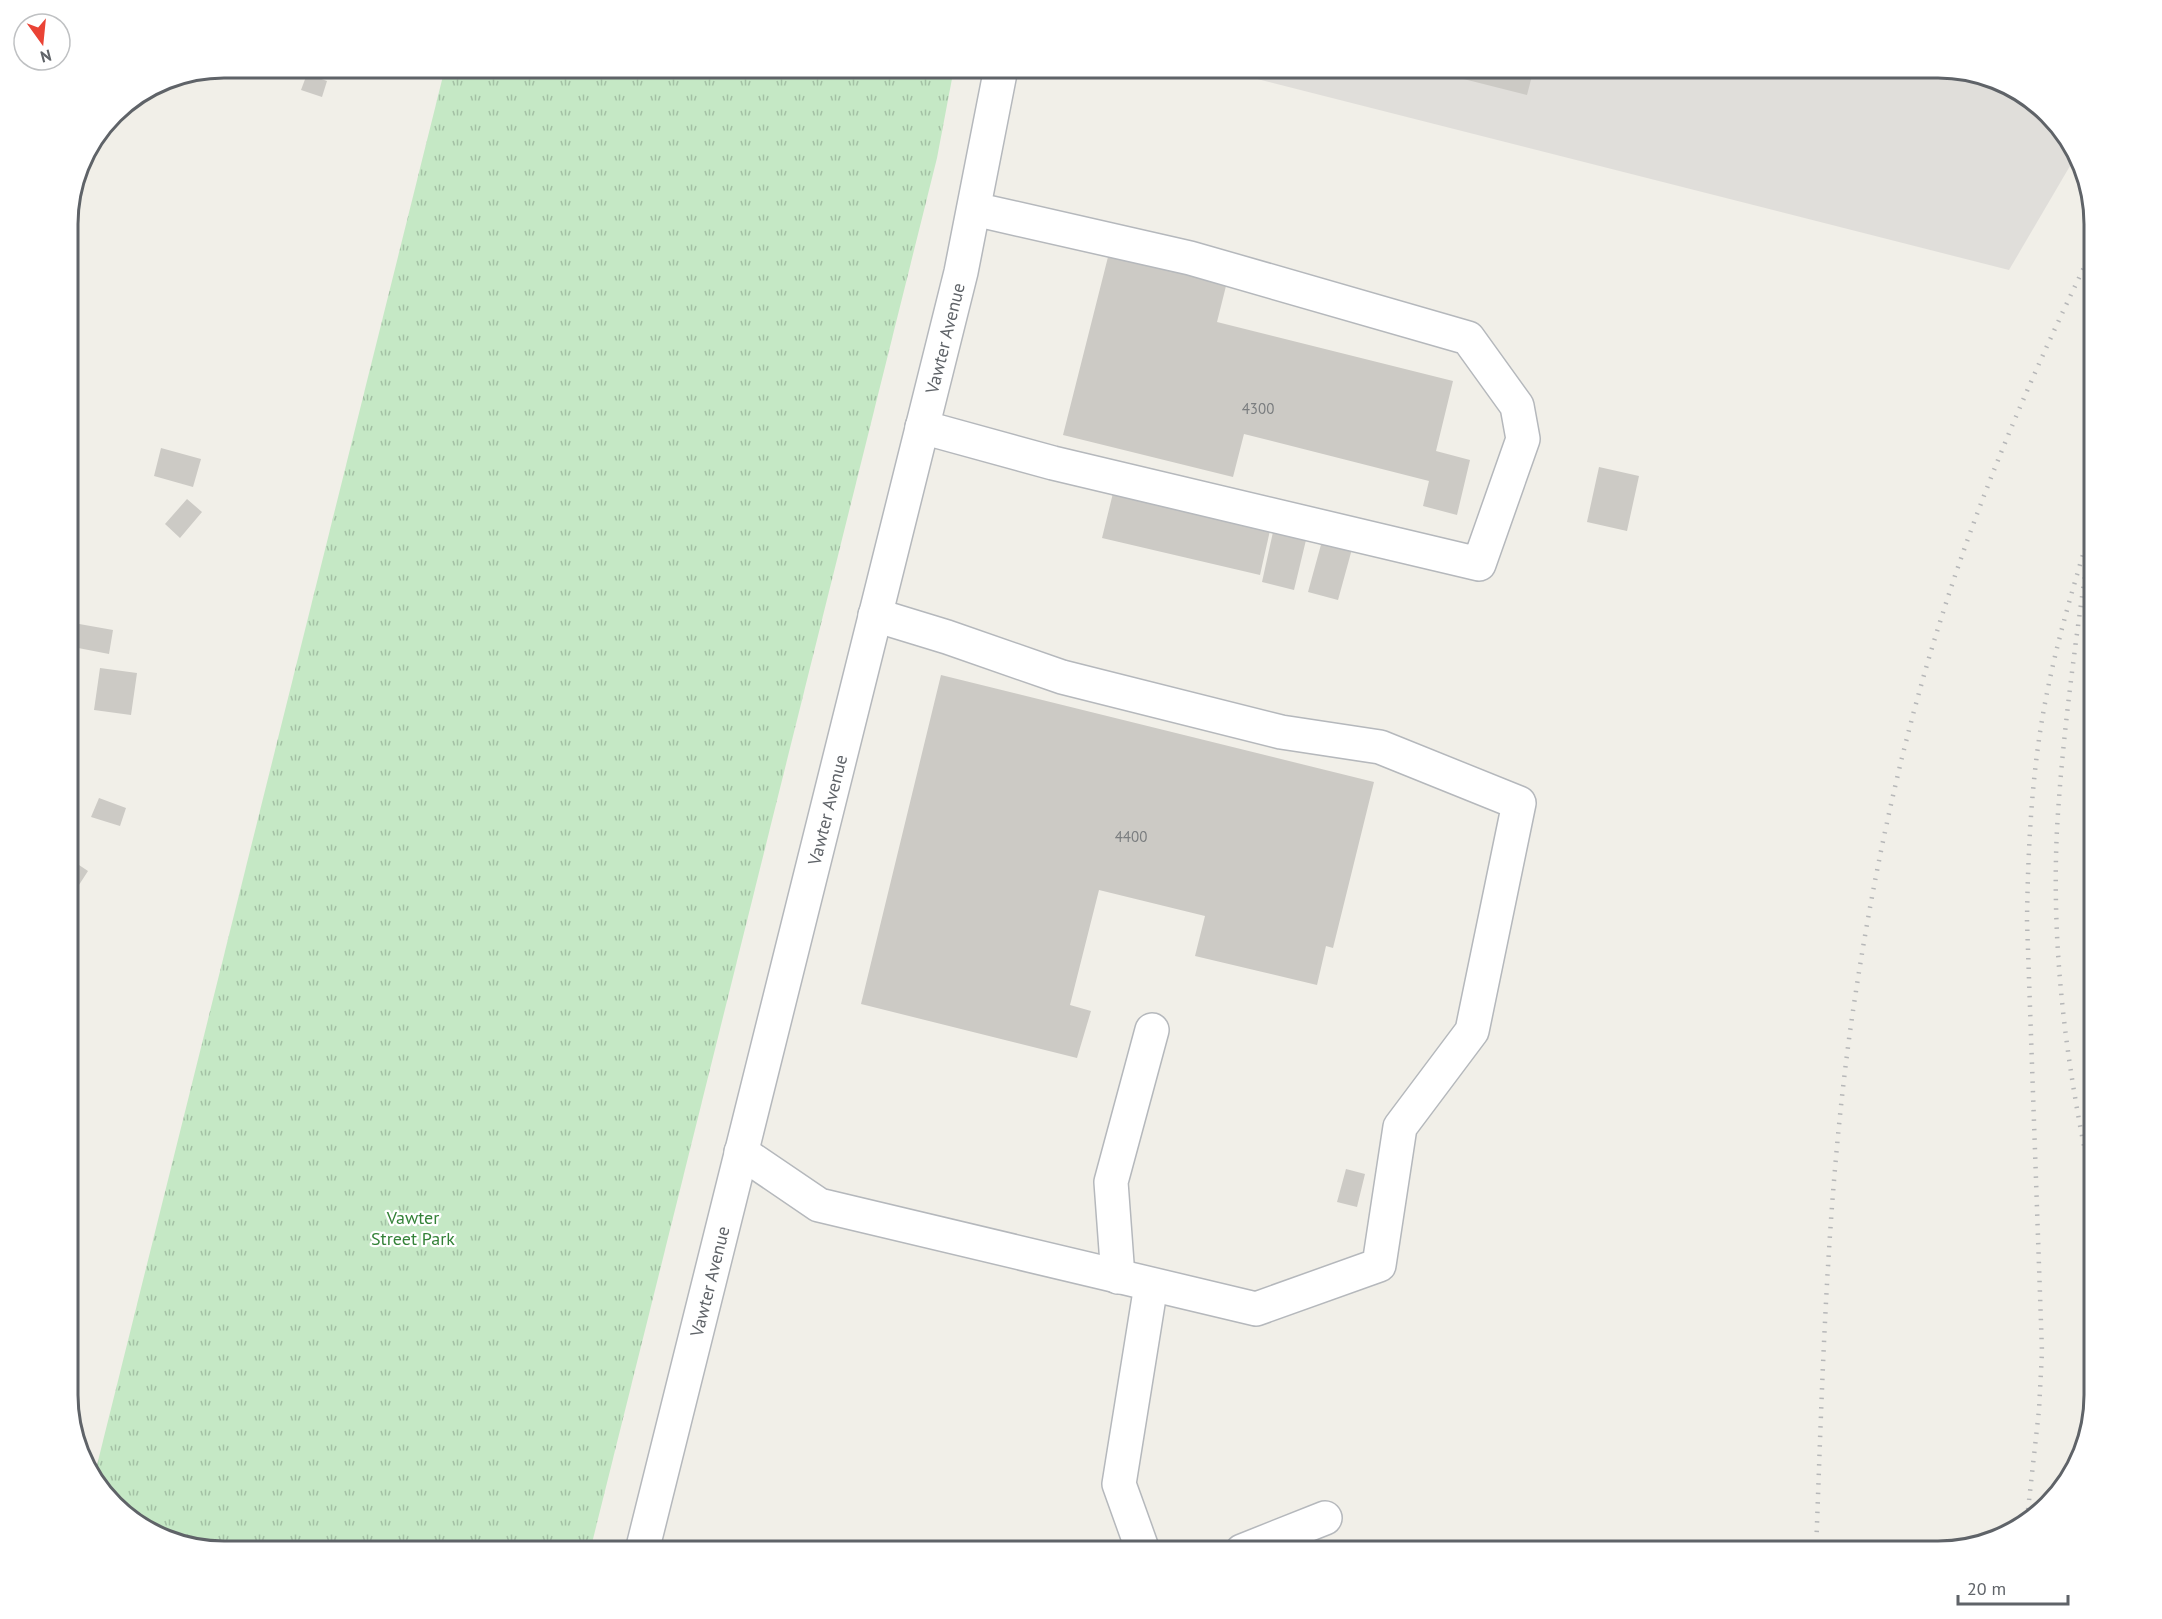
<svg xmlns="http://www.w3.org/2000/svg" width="2162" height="1619" font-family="'PT Sans',sans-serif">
<defs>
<pattern id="park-tufts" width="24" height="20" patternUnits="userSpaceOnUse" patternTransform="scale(1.5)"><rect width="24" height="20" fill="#c5e8c5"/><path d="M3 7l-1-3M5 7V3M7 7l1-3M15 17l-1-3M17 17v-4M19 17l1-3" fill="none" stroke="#a3c0a4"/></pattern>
</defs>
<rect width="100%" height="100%" fill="#f1efe8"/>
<path fill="#e0deda" d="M1214 68H1938L1988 76 2033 100 2077 154 2009 270Z"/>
<path fill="url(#park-tufts)" d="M445 68H954L937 158 590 1551H224L174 1543 129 1519 94 1477Z"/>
<path fill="#cccac5" d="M1420 68H1534L1527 95Z
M307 74 327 81 322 97 301 90Z
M1109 253 1227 282 1217 322 1453 381 1436 451 1470 460 1457 515 1423 506 1429 481 1244 434 1233 477 1063 435Z
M161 448 201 459 193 487 154 476Z
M68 456 73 457 70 476 78 477 73 508 68 507Z
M1599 467 1639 476 1627 531 1587 522Z
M1114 489 1271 526 1260 575 1102 538Z
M187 499 202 512 180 538 165 524Z
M1273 532 1306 540 1294 590 1262 582Z
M1322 541 1352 549 1338 600 1308 592Z
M68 622 113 630 109 654 68 646Z
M100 668 137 673 131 715 94 710Z
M941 675 1374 782 1333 948 1326 946 1317 985 1195 956 1205 916 1099 890 1070 1005 1091 1011 1077 1058 861 1004Z
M99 798 126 808 120 826 91 817Z
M73 861 88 871 77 888 68 882V870Z
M1346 1169 1365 1174 1357 1207 1337 1202Z"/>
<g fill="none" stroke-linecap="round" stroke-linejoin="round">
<g stroke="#b5b8bc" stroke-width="36">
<g id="minor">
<path d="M922 427 1053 463 1479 564 1523 439 1517 406 1468 338 1190 258 974 209"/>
<path d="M741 1152 819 1205 1256 1309 1379 1265 1400 1127 1472 1031 1519 803 1380 747 1281 732 1062 677 947 637 875 615"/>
<path d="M1118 1277 1111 1182 1152 1030"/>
<path id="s1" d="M642 1551 961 272 1001 68"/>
<path d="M1143 1551 1119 1484 1151 1285"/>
<path d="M1242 1551 1325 1518"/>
</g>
</g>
<use href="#minor" stroke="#fff" stroke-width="33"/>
<path stroke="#b6b7b8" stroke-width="4.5" stroke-dasharray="1.5 8" stroke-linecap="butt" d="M2090 535 2094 512
M2086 568C2074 654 2062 741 2057 829 2051 952 2067 1073 2094 1193
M2027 1519 2039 1410 2042 1352 2027 921C2028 844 2032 764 2048 688 2059 634 2075 581 2091 528
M1816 1551C1823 1365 1827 1176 1856 991 1875 867 1902 742 1940 622 1980 493 2035 367 2094 247"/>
</g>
<g text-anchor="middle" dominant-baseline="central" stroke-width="4.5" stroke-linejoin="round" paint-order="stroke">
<g font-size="15" fill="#7a7d7f">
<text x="1258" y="408">4300</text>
<text x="1131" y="836">4400</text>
</g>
<g font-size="18" fill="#5f6368" stroke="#fff">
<text stroke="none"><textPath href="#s1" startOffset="1250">Vawter Avenue</textPath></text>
<text stroke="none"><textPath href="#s1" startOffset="764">Vawter Avenue</textPath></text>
<text stroke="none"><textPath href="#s1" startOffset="278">Vawter Avenue</textPath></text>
</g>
<g font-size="18" fill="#348238" stroke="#fff">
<text x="413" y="1217">Vawter<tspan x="413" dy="21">Street Park</tspan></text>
</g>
</g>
<path d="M0 0H2162V1619H0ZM224 78H1938A146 146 0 0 1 2084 224V1395A146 146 0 0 1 1938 1541H224A146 146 0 0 1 78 1395V224A146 146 0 0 1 224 78Z" fill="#fff" fill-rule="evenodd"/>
<path fill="none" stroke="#5f6368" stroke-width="3" d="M224 78H1938A146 146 0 0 1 2084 224V1395A146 146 0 0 1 1938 1541H224A146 146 0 0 1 78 1395V224A146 146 0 0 1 224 78Z"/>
<g transform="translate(42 42) rotate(165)"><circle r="28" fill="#ffffff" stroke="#bfc1c3" stroke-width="1.5"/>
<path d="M0-4.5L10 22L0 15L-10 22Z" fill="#ea4335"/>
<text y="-9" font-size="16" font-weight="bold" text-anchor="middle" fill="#5f6368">N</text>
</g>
<path d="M1958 1595v9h110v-9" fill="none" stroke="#5f6368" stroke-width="3"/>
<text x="1967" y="1595" font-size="18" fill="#5f6368" stroke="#ffffff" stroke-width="4.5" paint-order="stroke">20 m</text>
</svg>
